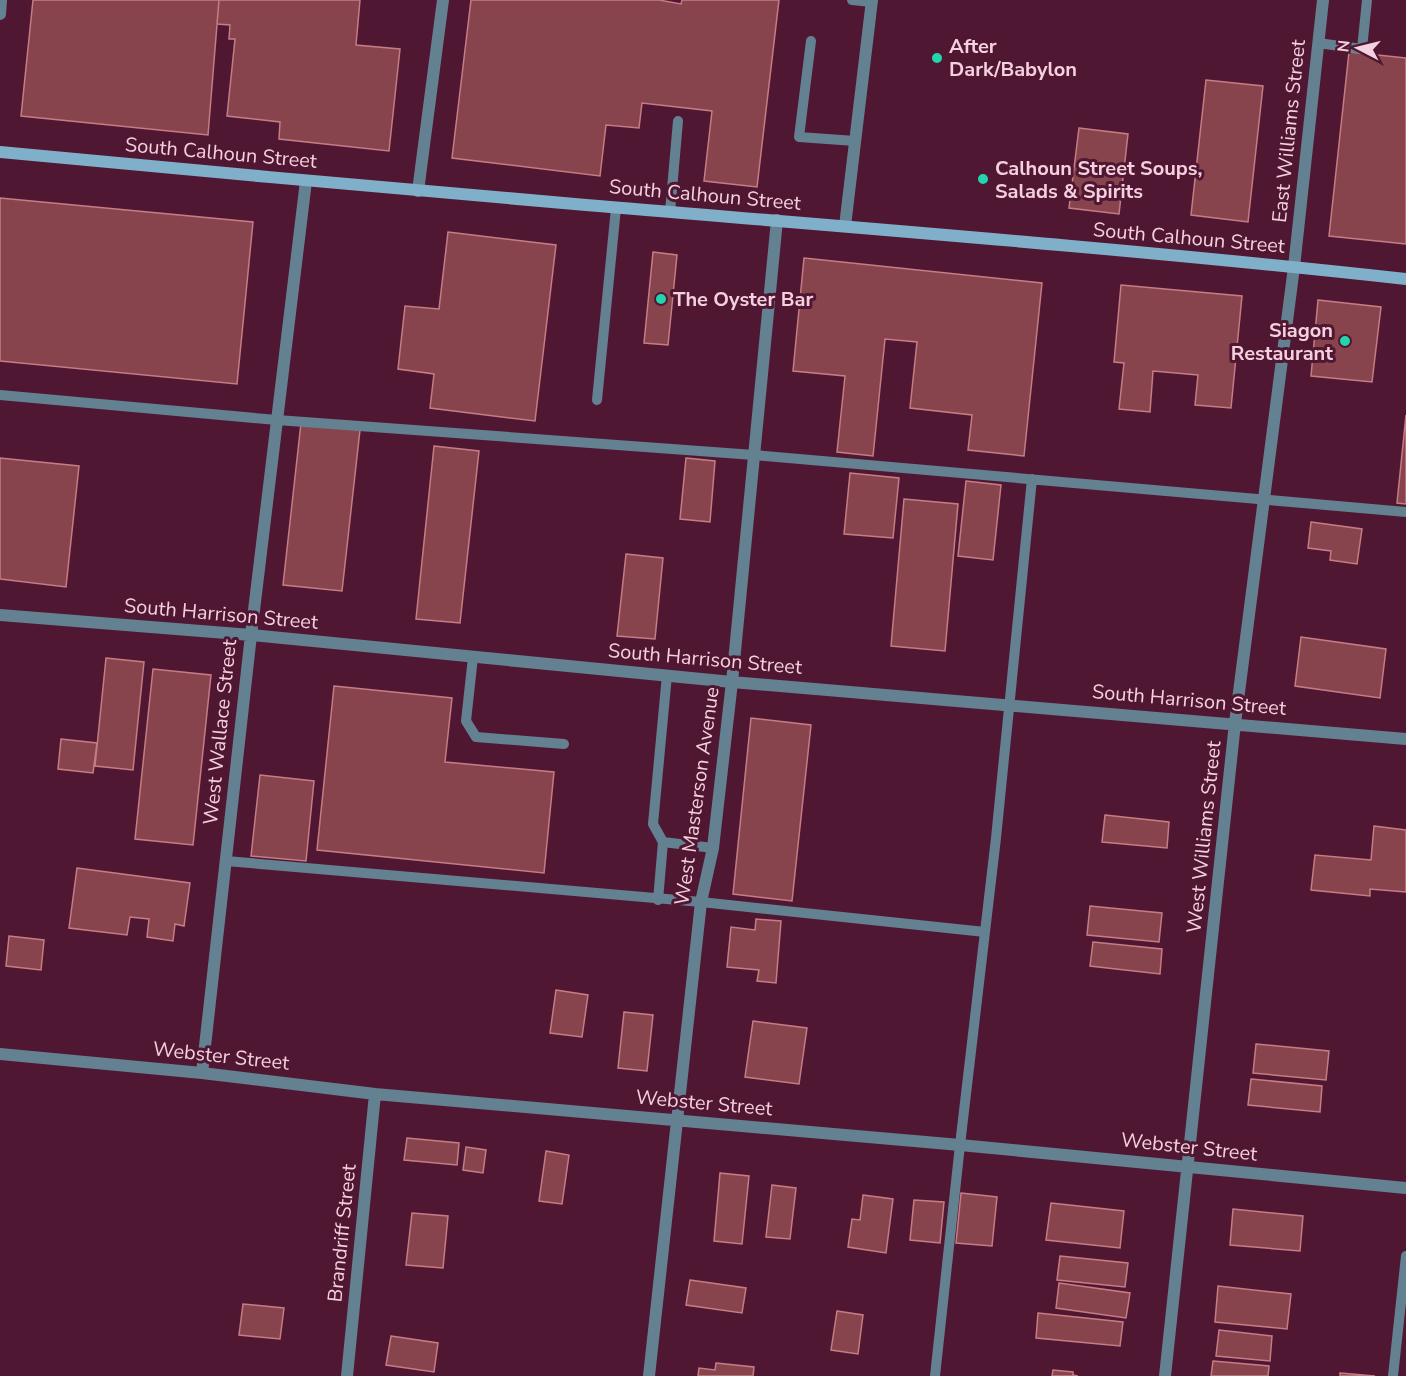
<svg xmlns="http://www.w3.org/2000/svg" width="1406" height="1376" font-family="'Nunito Sans',sans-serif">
<rect width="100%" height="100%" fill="#501733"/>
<path fill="#88444d" stroke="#c67c84" stroke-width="1.5" d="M33 0H219L208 135 21 116Z
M219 0H360L356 45 400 49 389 151 279 139 280 122 227 116 235 39H229L230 25 217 24Z
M471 0H659L681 4 682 0H779L757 187 704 181 712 111 642 103 639 128 606 125 600 176 452 158Z
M1349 52 1406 58V244L1329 236Z
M1206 80 1263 86 1248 222 1191 215Z
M1079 128 1128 134 1119 214 1069 208Z
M0 198 253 222 237 384 0 361Z
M448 232 556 245 535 421 430 408 434 374 398 369 405 306 439 309Z
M653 252 677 255 668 345 644 343Z
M804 258 1042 283 1024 456 968 450 972 415 910 408 917 342 885 339 873 456 837 452 845 376 793 371Z
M1121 285 1242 296 1231 408 1195 405 1198 375 1153 371 1150 412 1119 409 1124 363 1114 362Z
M1318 300 1381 307 1372 382 1311 376Z
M1406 415V504L1397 503Z
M301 423 360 430 342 591 283 585Z
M434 446 479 451 460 623 416 619Z
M0 458 79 466 66 587 0 579Z
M686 458 715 461 710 522 680 519Z
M850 473 899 478 893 538 844 534Z
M966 481 1001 485 993 560 958 556Z
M904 499 958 504 945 651 891 646Z
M1311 522 1362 529 1357 564 1330 560 1331 551 1308 548Z
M626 554 663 558 655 639 617 636Z
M1301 637 1386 649 1380 698 1295 686Z
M106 658 144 662 133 770 95 766Z
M153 669 211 675 193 845 135 839Z
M334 686 452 698 445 762 554 772 544 873 317 850Z
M751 718 811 725 792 901 733 894Z
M61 739 97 743 93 773 58 769Z
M260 775 314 781 306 861 251 856Z
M1105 815 1169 822 1167 848 1102 842Z
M1374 826 1406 830V892L1370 889V896L1311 890 1315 855 1371 860Z
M77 868 190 883 184 926 175 924 173 941 147 937 149 919 130 917 127 935 69 928Z
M1090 906 1162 913 1159 942 1087 935Z
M756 919 781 921 776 983 757 981 759 970 727 967 731 927 755 930Z
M9 936 44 940 41 970 6 966Z
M1093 942 1162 949 1160 974 1090 966Z
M556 990 588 995 582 1037 550 1033Z
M624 1012 653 1015 647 1071 618 1068Z
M753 1021 807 1028 799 1084 745 1077Z
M1256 1044 1329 1051 1326 1080 1253 1073Z
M1251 1079 1322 1086 1320 1112 1248 1105Z
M407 1138 459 1143 457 1165 404 1160Z
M466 1147 486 1150 483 1173 463 1170Z
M546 1151 569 1155 562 1204 539 1201Z
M720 1173 749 1176 742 1244 714 1241Z
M772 1185 796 1188 790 1239 766 1237Z
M961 1193 997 1197 992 1246 956 1243Z
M863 1195 893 1199 886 1253 848 1247 852 1219 860 1220Z
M914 1200 944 1202 940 1243 910 1240Z
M1051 1203 1124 1211 1120 1248 1046 1240Z
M1233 1209 1303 1216 1300 1251 1230 1245Z
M412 1213 448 1216 443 1268 406 1265Z
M1060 1256 1128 1263 1125 1287 1057 1280Z
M690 1280 746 1288 742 1313 686 1305Z
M1059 1283 1130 1293 1126 1318 1056 1308Z
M1218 1286 1291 1294 1287 1329 1215 1322Z
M243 1304 284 1308 280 1339 239 1335Z
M837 1311 863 1315 858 1354 831 1350Z
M1038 1313 1123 1322 1120 1346 1036 1338Z
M1219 1330 1272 1336 1270 1361 1216 1356Z
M391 1336 438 1343 434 1372 386 1365Z
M1213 1361 1269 1366 1268 1376H1211Z
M716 1363 754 1367 753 1376H698L699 1368 715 1370Z
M1053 1370 1073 1372V1375L1078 1376H1052Z
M1340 1373 1375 1376H1340Z"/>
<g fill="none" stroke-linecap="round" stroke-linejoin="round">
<path stroke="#648192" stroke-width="10" d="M852 0 872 2
M811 41 799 137 855 141
M1318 43 1362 49 1367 0
M670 212 678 121
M0 395 277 420 754 455 1406 512
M597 400 616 208
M473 657 466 721 476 737 564 744
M667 675 653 824 663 842 713 848
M226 861 701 902 985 932
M658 900 663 842
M935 1376 960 1145 996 838 1032 479
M1393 1376 1406 1256"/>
<path stroke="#648192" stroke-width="12" d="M0 14 1 0
M418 191 443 0
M845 226 872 0
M0 615 251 635 732 682 1406 739
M0 1054 202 1073 375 1094 960 1145 1406 1188
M202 1073 251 635 306 181
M347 1376 375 1094
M649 1376 701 902 713 848 732 682 777 220
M1165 1376 1235 723 1294 267 1323 0"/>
<path stroke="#80afc9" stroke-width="12" d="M0 152C195 170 391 189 586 205 860 228 1133 249 1406 279"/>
</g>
<g fill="#23d5af" stroke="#501733" stroke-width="2">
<circle cx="937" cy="58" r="6"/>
<circle cx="983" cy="179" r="6"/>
<circle cx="661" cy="299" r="6"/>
<circle cx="1345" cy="341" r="6"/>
</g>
<g text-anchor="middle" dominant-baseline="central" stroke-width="6" stroke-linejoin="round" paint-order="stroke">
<g font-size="20" font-weight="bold" fill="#f5d0de" stroke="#501733" text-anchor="start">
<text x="949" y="46">After<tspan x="949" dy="23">Dark/Babylon</tspan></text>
<text x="995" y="168">Calhoun Street Soups,<tspan x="995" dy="23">Salads &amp; Spirits</tspan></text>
<text x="673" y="299">The Oyster Bar</text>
<text x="1333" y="330" text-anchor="end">Siagon<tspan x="1333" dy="23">Restaurant</tspan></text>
</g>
<g font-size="20" fill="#f5d0de" stroke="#501733">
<text transform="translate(1289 131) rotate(-84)">East Williams Street</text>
<text transform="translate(221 153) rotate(5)">South Calhoun Street</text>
<text transform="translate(705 195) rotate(5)">South Calhoun Street</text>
<text transform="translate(1189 238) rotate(5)">South Calhoun Street</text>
<text transform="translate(221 614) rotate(5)">South Harrison Street</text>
<text transform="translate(705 659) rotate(5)">South Harrison Street</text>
<text transform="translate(1189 700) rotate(5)">South Harrison Street</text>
<text transform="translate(220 732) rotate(-84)">West Wallace Street</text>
<text transform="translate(697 796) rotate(-82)">West Masterson Avenue</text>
<text transform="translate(1204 837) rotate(-84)">West Williams Street</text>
<text transform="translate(221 1056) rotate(6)">Webster Street</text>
<text transform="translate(704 1103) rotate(5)">Webster Street</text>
<text transform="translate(1189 1147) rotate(6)">Webster Street</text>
<text transform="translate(342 1233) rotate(-84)">Brandriff Street</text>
</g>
</g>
<g transform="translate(1358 48) rotate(277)" stroke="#501733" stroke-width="4.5" paint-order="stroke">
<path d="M0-4.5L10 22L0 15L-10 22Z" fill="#f5d0de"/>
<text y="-9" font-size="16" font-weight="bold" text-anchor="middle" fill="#f5d0de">N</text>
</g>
</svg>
